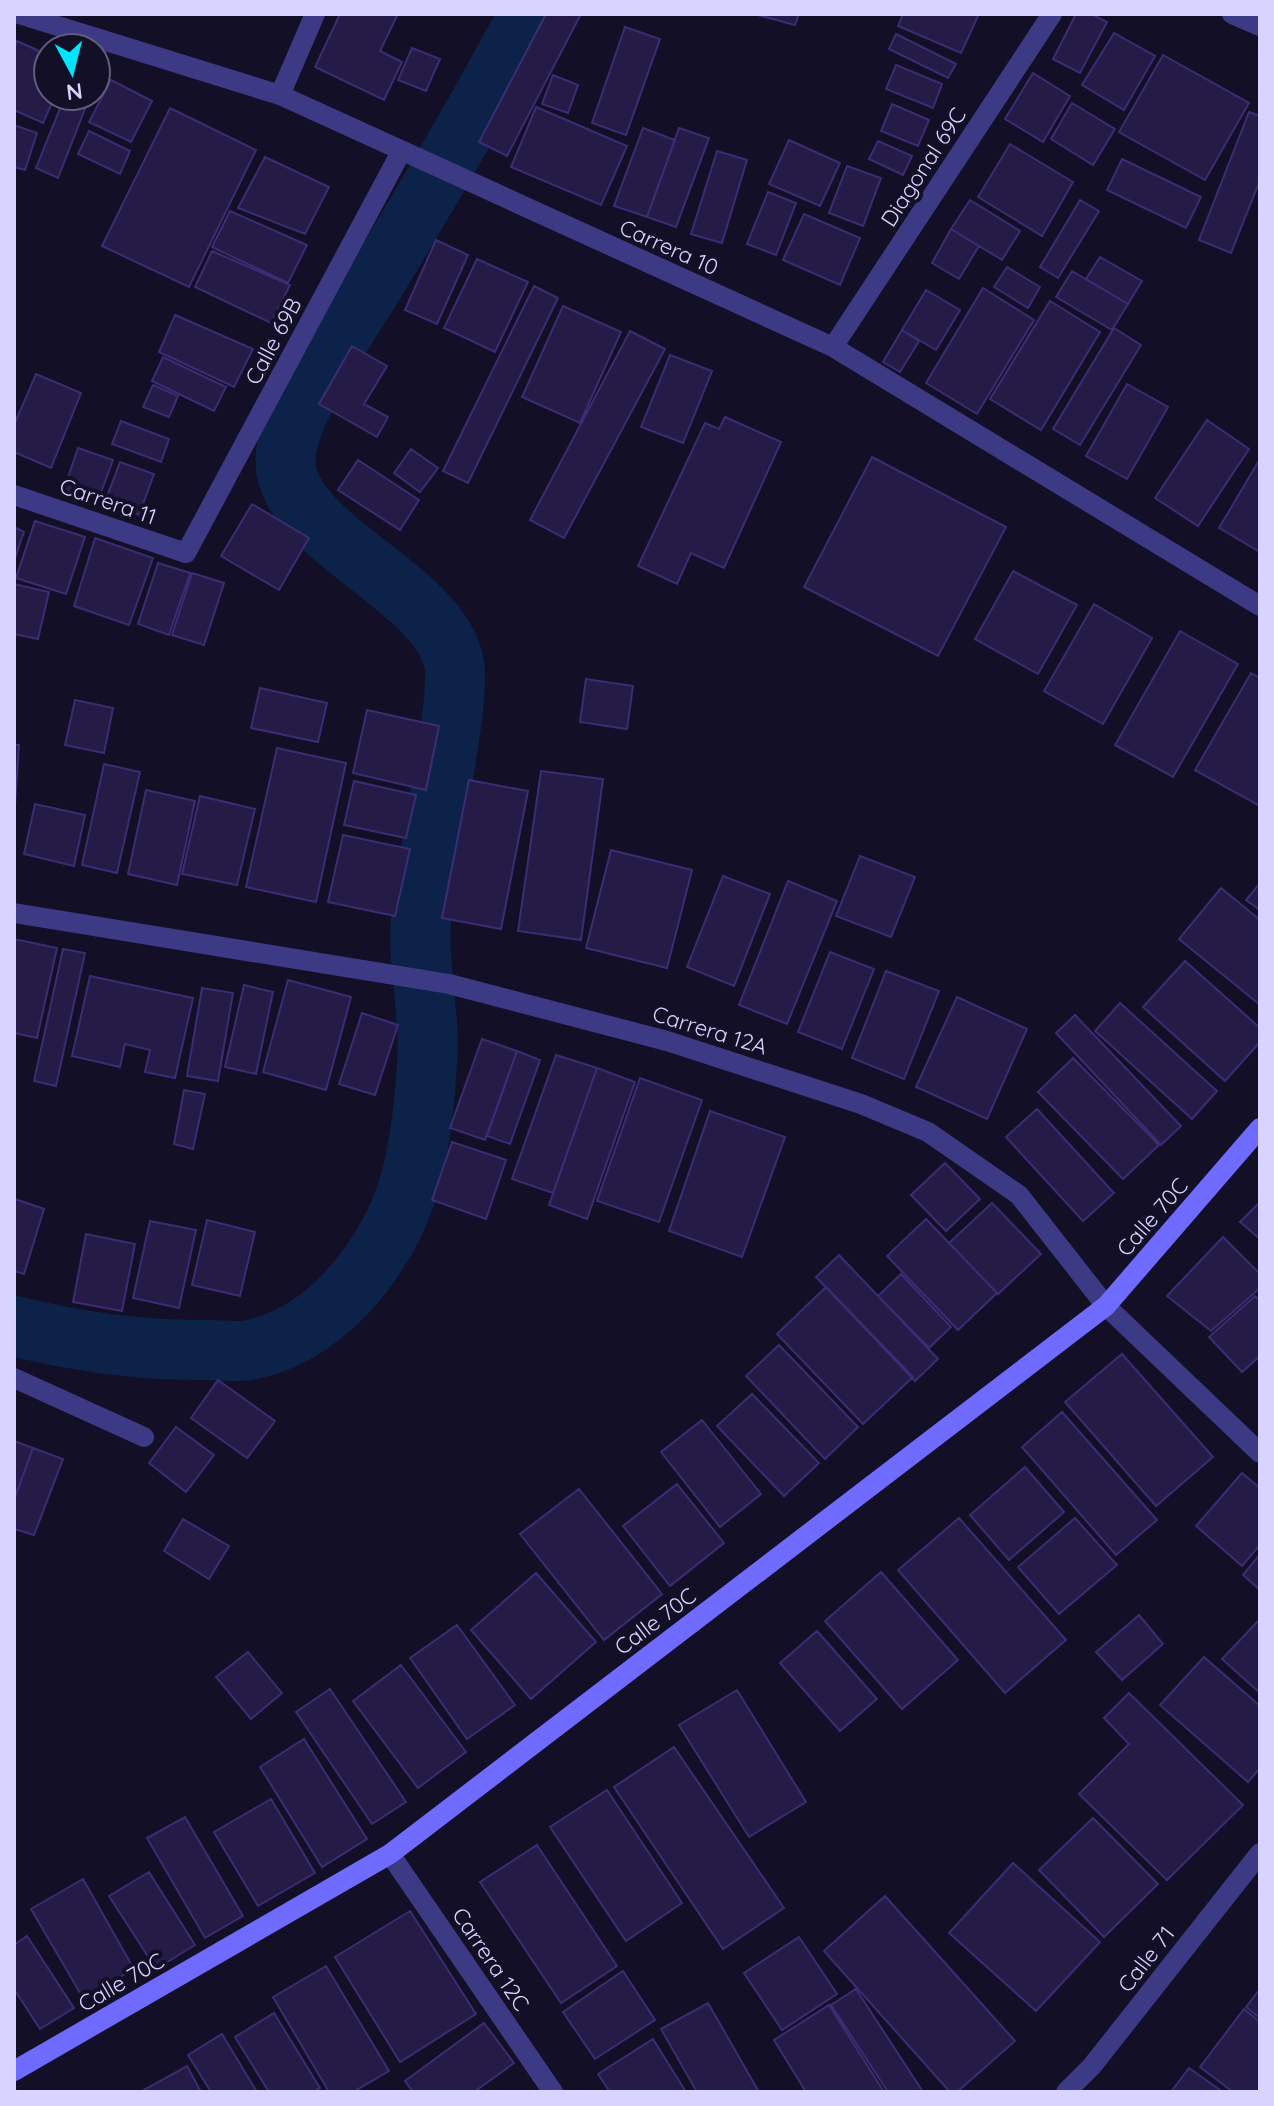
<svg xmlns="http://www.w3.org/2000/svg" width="1274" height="2106" font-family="Quicksand,sans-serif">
<rect width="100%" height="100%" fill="#130f26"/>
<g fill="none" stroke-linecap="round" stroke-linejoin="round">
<path stroke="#0c2248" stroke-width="60" d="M14 1326C79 1342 141 1351 209 1350 223 1350 240 1353 254 1349 332 1332 396 1246 413 1170 421 1136 425 1098 427 1063 431 1016 417 967 421 920 427 864 439 808 447 752 451 726 456 697 455 671 450 587 275 537 286 453 292 403 351 323 377 279 430 191 481 104 529 14"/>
</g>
<path fill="#241b47" stroke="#3b2d73" stroke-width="2" d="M340 14H398L380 51 402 62 384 100 315 67Z
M546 14H581L507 156 479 142Z
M754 14H799L795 25Z
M903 14H974L978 16 961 53 898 26Z
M1076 14H1091L1107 22 1080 73 1053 59Z
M625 27 660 39 626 135 592 123Z
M1114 33 1155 56 1124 110 1082 85Z
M896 34 956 64 948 78 889 49Z
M17 41 48 55V96H55L43 123 14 110V48Z
M412 48 440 59 426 91 398 80Z
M1163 55 1249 103 1205 180 1119 132Z
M896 65 942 84 933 108 886 89Z
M1033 73 1070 96 1043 142 1005 119Z
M553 75 578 85 568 113 542 104Z
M111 80 152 101 131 142 89 122Z
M65 96H90L58 178 36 168Z
M1072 103 1115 129 1093 165 1051 139Z
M892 104 929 120 918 146 881 131Z
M536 107 627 146 601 205 511 167Z
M170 108 256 150 189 287 102 246Z
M1249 112 1260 116V180L1231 253 1199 240Z
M14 125 37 133 25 170 14 167Z
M643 128 675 140 647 217 614 206Z
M679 128 709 138 676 227 647 217Z
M89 131 130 151 120 174 78 154Z
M789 140 840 163 820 206 769 184Z
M878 141 912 156 903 175 869 159Z
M1010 144 1073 182 1042 236 978 197Z
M717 151 747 160 722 243 691 234Z
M265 157 329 187 305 234 238 208Z
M1122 159 1201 197 1186 228 1107 190Z
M847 166 881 178 863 226 829 213Z
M768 192 796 203 776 255 747 244Z
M970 200 1020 231 1002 260 951 229Z
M1080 200 1099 211 1058 278 1040 267Z
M230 211 307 245 288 283 212 247Z
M804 214 860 238 840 285 783 260Z
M951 229 979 246 959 279 932 263Z
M436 240 468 255 437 324 405 310Z
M212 251 290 285 271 323 195 287Z
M1100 257 1142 281 1128 304 1086 279Z
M477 259 528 282 495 352 444 328Z
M1007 267 1040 287 1028 308 994 287Z
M1072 271 1128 304 1112 330 1056 297Z
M534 286 558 298 468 483 443 471Z
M983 288 1034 320 977 414 926 383Z
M926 290 960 310 936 350 902 330Z
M1050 301 1100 332 1041 430 990 399Z
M563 306 621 332 580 423 522 397Z
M175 315 253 349 234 387 159 352Z
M1114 328 1141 345 1080 445 1053 429Z
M902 330 919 341 900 372 883 362Z
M630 331 665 349 564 538 530 520Z
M352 346 387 366 364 404 388 417 377 437 319 404Z
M670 355 712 371 683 443 641 427Z
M163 357 226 387 214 411 152 381Z
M36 374 81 393 51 468 14 452V425Z
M1127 384 1168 407 1127 479 1086 456Z
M153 385 178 396 169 417 143 407Z
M725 417 781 442 724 568 691 553 677 584 638 566 705 423 719 429Z
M1207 420 1249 449 1198 526 1155 498Z
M121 421 169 439 161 462 112 444Z
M78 448 113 460 98 500 64 489Z
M411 449 438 468 420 492 394 473Z
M872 457 1006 527 938 656 804 587Z
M1260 459V552L1219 528Z
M358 460 419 500 400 530 338 490Z
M120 462 154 474 139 515 105 502Z
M252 504 309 538 279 590 221 556Z
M35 521 85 537 66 594 16 578Z
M14 527 24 532 14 561Z
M95 538 153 558 129 625 74 606Z
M158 563 190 573 169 635 138 624Z
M1013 571 1077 605 1038 674 975 639Z
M192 573 224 583 204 645 172 635Z
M14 584 49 592 38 639 14 634Z
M1094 604 1152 638 1103 724 1044 691Z
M1180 631 1238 664 1173 777 1115 745Z
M1251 673 1260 678V806L1195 770Z
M586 679 633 686 627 729 580 722Z
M260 688 327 703 318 742 251 728Z
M75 700 113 708 104 753 65 745Z
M367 710 439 726 426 790 353 773Z
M14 745H19L14 821Z
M277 748 346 763 316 902 246 887Z
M104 764 140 772 117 873 82 865Z
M541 771 603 779 581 940 518 931Z
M469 780 528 791 501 929 442 918Z
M354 781 416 795 406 838 344 825Z
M146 790 195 801 177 885 128 874Z
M200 796 255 809 237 885 182 874Z
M35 804 85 815 74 866 24 854Z
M343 835 410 849 395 916 328 902Z
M611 850 692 870 667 968 586 948Z
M860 856 915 877 891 937 836 916Z
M723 876 770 894 734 986 687 967Z
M788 881 837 901 787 1024 739 1005Z
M1260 883V910L1246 900Z
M1221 888 1260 920V1005L1179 939Z
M14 939 57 948 37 1038 14 1033Z
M63 949 85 953 56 1086 34 1081Z
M830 952 874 969 842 1049 798 1032Z
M1185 961 1260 1028V1042L1225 1081 1143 1007Z
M886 971 939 991 904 1079 852 1058Z
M90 976 193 998 175 1078 145 1072 150 1050 125 1044 120 1067 72 1056Z
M288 980 351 997 326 1090 263 1072Z
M244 985 273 992 256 1074 225 1067Z
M202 988 233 993 218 1081 187 1076Z
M957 997 1027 1029 987 1119 916 1087Z
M1120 1003 1217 1091 1192 1119 1095 1031Z
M362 1013 398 1025 375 1095 339 1084Z
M1075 1015 1181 1126 1161 1145 1056 1033Z
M482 1039 517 1051 485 1140 450 1128Z
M517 1051 540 1060 510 1144 487 1136Z
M556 1055 597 1068 553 1193 512 1179Z
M1073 1058 1159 1145 1123 1179 1038 1092Z
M597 1068 635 1082 587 1219 549 1205Z
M640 1078 702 1100 659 1222 597 1201Z
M184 1090 205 1094 193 1149 174 1144Z
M1037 1109 1114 1193 1083 1221 1006 1137Z
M710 1111 785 1137 742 1257 669 1231Z
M452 1142 506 1160 486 1219 432 1200Z
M945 1163 980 1199 946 1231 911 1195Z
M15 1199 44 1209 24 1274 14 1271Z
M1260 1202V1239L1240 1222Z
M992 1203 1041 1254 998 1294 949 1243Z
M926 1219 997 1293 958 1330 887 1256Z
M207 1220 255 1232 240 1296 192 1285Z
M150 1221 196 1230 179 1308 133 1298Z
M86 1234 135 1244 122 1311 73 1302Z
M1223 1237 1260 1274V1288L1211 1331 1167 1296Z
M839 1255 938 1359 915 1381 816 1277Z
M901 1274 951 1327 929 1348 878 1296Z
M826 1287 913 1377 863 1424 777 1334Z
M1255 1296 1260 1301V1356L1242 1372 1209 1337Z
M779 1345 858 1427 825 1459 746 1376Z
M1122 1354 1213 1457 1156 1506 1065 1402Z
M218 1380 275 1421 247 1458 191 1418Z
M752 1394 819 1463 784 1496 717 1426Z
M1062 1412 1157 1520 1116 1555 1022 1447Z
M702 1420 761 1494 720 1527 661 1452Z
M176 1427 214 1455 186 1492 149 1463Z
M14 1441 33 1448 14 1500Z
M33 1448 63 1459 34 1535 14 1529V1500Z
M1025 1467 1064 1512 1009 1560 970 1515Z
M1242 1473 1260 1488V1545L1242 1566 1196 1526Z
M677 1484 724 1543 670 1586 623 1526Z
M579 1489 662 1594 604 1640 520 1534Z
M959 1518 1066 1640 1005 1693 898 1570Z
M1075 1518 1117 1565 1059 1614 1018 1567Z
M183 1519 229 1546 209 1579 164 1551Z
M1260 1554V1590L1243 1575Z
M881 1572 958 1660 902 1709 825 1621Z
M536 1573 596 1642 531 1699 471 1630Z
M1139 1615 1163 1644 1122 1680 1096 1652Z
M1259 1620H1260V1693L1222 1659Z
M457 1625 515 1705 467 1739 410 1658Z
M817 1631 877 1699 840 1731 780 1663Z
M248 1652 282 1693 251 1719 216 1677Z
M1204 1657 1260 1706V1768L1248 1782 1160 1705Z
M401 1665 466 1752 418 1788 353 1701Z
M330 1689 406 1802 372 1824 296 1712Z
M737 1690 806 1802 749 1837 679 1725Z
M1129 1693 1243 1805 1167 1880 1079 1794 1129 1744 1104 1718Z
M304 1739 367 1839 322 1867 260 1767Z
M674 1747 784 1908 723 1949 614 1787Z
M607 1790 682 1903 626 1941 550 1827Z
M271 1799 315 1873 258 1906 214 1832Z
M185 1817 243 1916 205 1938 147 1838Z
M1093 1818 1158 1884 1104 1937 1039 1870Z
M537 1845 617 1966 561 2003 480 1882Z
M1013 1863 1100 1942 1036 2011 949 1933Z
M149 1872 195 1945 156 1969 109 1896Z
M83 1879 134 1969 83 1998 31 1909Z
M885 1896 1015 2041 957 2092H950L824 1951Z
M410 1911 476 2014 400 2062 335 1957Z
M27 1936 74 2008 40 2029 14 1989V1945Z
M799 1937 837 1994 782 2030 744 1973Z
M326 1966 389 2071 353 2092H329L273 1997Z
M623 1971 655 2020 595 2059 563 2012Z
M856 1989 923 2092H888L831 2005Z
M1260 1989V2018L1246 2007Z
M708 2003 759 2092H697L661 2029Z
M829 2005 884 2092H806L774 2040Z
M1244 2009 1260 2022V2092H1233L1200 2067Z
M274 2013 320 2088 313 2092H269L235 2037Z
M484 2023 514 2063 474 2092H413L405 2081Z
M222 2034 257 2092H211L188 2055Z
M653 2039 686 2092H610L598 2074Z
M187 2066 201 2092H140Z
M1189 2068 1223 2092H1171Z"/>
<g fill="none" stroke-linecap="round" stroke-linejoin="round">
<path stroke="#3d3a85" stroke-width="20" d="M280 95 315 14
M14 495 186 553 401 152
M14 1378 144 1437
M390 1854 553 2092"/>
<path stroke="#3d3a85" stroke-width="20" d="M19 14 280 95 833 347 1260 606
M1232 14 1260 26
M833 347 1052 14
M14 913 449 984 667 1041 861 1104 928 1132 1019 1195 1106 1306 1260 1453
M1066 2092 1092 2066 1260 1853"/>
<path stroke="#6f6bff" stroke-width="20" d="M14 2071 390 1854 1106 1306 1260 1128"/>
</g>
<g text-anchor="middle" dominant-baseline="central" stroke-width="8" stroke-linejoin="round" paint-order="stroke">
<g font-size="22" fill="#d9d4ff" stroke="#130f26">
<text transform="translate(923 167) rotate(-57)">Diagonal 69C</text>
<text transform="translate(669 247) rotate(24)">Carrera 10</text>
<text transform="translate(273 341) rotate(-62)">Calle 69B</text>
<text transform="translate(108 501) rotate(19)">Carrera 11</text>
<text transform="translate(710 1030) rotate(17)">Carrera 12A</text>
<text transform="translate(1152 1217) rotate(-49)">Calle 70C</text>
<text transform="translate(655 1621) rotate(-37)">Calle 70C</text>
<text transform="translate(491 1959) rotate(56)">Carrera 12C</text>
<text transform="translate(1146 1959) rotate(-52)">Calle 71</text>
<text transform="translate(121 1982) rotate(-30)">Calle 70C</text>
</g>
</g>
<rect width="1274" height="2106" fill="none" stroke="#d9d4ff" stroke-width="32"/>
<g transform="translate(72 72) rotate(173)"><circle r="38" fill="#130f26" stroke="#625e7d" stroke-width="2"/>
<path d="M0-6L14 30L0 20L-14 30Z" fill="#00e5ff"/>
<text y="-12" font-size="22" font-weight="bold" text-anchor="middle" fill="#d9d4ff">N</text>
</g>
</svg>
